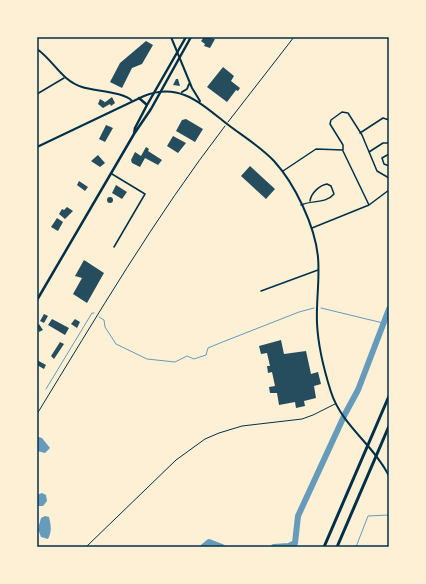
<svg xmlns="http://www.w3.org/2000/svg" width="426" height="584" font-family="Helvetica,sans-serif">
<rect width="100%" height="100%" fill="#fdf0d5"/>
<path fill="#669bbc" d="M39 437 42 438 50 448 45 453 37 451V438Z
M42 493 46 495 47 501 43 506H38L37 495Z
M45 516 49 517C51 526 52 531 48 539L41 537 38 529 41 518Z"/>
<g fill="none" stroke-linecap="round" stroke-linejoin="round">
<path stroke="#669bbc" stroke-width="1" d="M321 308 383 323
M99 317 104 320 105 327 116 344 147 359 175 362 187 356 194 359 206 355 208 348 220 343 299 312 314 308
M46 389 92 313H94
M295 543 297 547
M356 547 368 516 389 515"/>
<path stroke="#669bbc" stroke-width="6" d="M203 547 209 542 222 547
M274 547 289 546 295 543 298 516 345 414 358 390 389 309"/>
</g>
<path fill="#264d5e" d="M204 37 215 39 210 48 204 46 205 44 201 41Z
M146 41 153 45 142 64 132 68 122 88 110 82 120 63Z
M223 67 234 76 231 81 240 88 238 91 236 90 227 102 207 87Z
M176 79H178L180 86 173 85Z
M112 97 115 103 111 106 110 104 103 108 98 104 100 99 105 102 104 103Z
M186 119 203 129 195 142 176 131 182 120Z
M106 125 113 128 105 142 99 139Z
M173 136 186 143 178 153 167 146Z
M146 147 149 149 148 151 162 160 158 165 145 158 140 167 132 163 131 160 135 152 141 156Z
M98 155 105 163 100 167 91 161Z
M250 166 275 189 266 199 241 176Z
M79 181 88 187 85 191 77 185Z
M116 185 127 192 122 199 112 193Z
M107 200a3 3 0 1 1 6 0a3 3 0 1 1-6 0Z
M67 207 73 211 65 219 59 214 62 209 64 210Z
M57 218 63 222 58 231 51 227Z
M84 260 104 273 87 303 73 294 82 278 75 276Z
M44 314 48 316 44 323 40 321Z
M52 319 69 328 65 335 48 325Z
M75 319 80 322 77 328 71 324Z
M39 324 43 330 39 332 37 325Z
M281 340 284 354 306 351 311 374 318 372 321 384 314 386 316 398 304 401 305 406 296 408 295 402 279 405 277 393H270L269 387 275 386 272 372 268 373 267 366H270L267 353 261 354 259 346Z
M60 342 64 344 54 359 51 356Z
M37 360 46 365 44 369 37 365Z"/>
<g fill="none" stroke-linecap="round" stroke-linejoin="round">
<path stroke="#003049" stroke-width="1" d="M228 122 294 37
M37 414C97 316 155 217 225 126"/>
<path stroke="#003049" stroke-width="1" d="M86 547 176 460 205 439 219 433 242 426 302 419 313 415 335 404"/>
<path stroke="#003049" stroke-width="1.5" d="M37 94 64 78
M360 133 383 118 389 120
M343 151 369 205
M369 152 383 143H389
M389 154 382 158 384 164 389 166
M283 171 316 149 343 150V145L330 124 331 120 342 112 348 113 362 135 377 171 389 178
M112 174 145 194 114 247
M301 205C311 200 326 204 334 194L331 186 327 184C320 185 311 193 310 201
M312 228 369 205 389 190
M261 291 318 270"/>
<path stroke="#003049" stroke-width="2" d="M171 37 192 88 200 101
M37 49C54 61 61 80 82 87 94 91 125 92 132 101
M182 92 187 89 189 84
M37 147 144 96C177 83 197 100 222 120 239 134 259 145 274 161 295 184 315 226 318 257 320 279 316 301 317 323 318 346 324 370 331 392 342 426 374 445 389 476"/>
<path stroke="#003049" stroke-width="2.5" d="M139 98 147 105
M134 134 135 128 147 105 186 37
M37 300 134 134 151 109 191 37"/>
<path stroke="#003049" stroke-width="3" d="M324 547 389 396
M337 547 389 426"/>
</g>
<rect width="426" height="584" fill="none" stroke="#fdf0d5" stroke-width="76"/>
<rect x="38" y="38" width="350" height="508" fill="none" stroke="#003049" stroke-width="1.5"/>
</svg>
